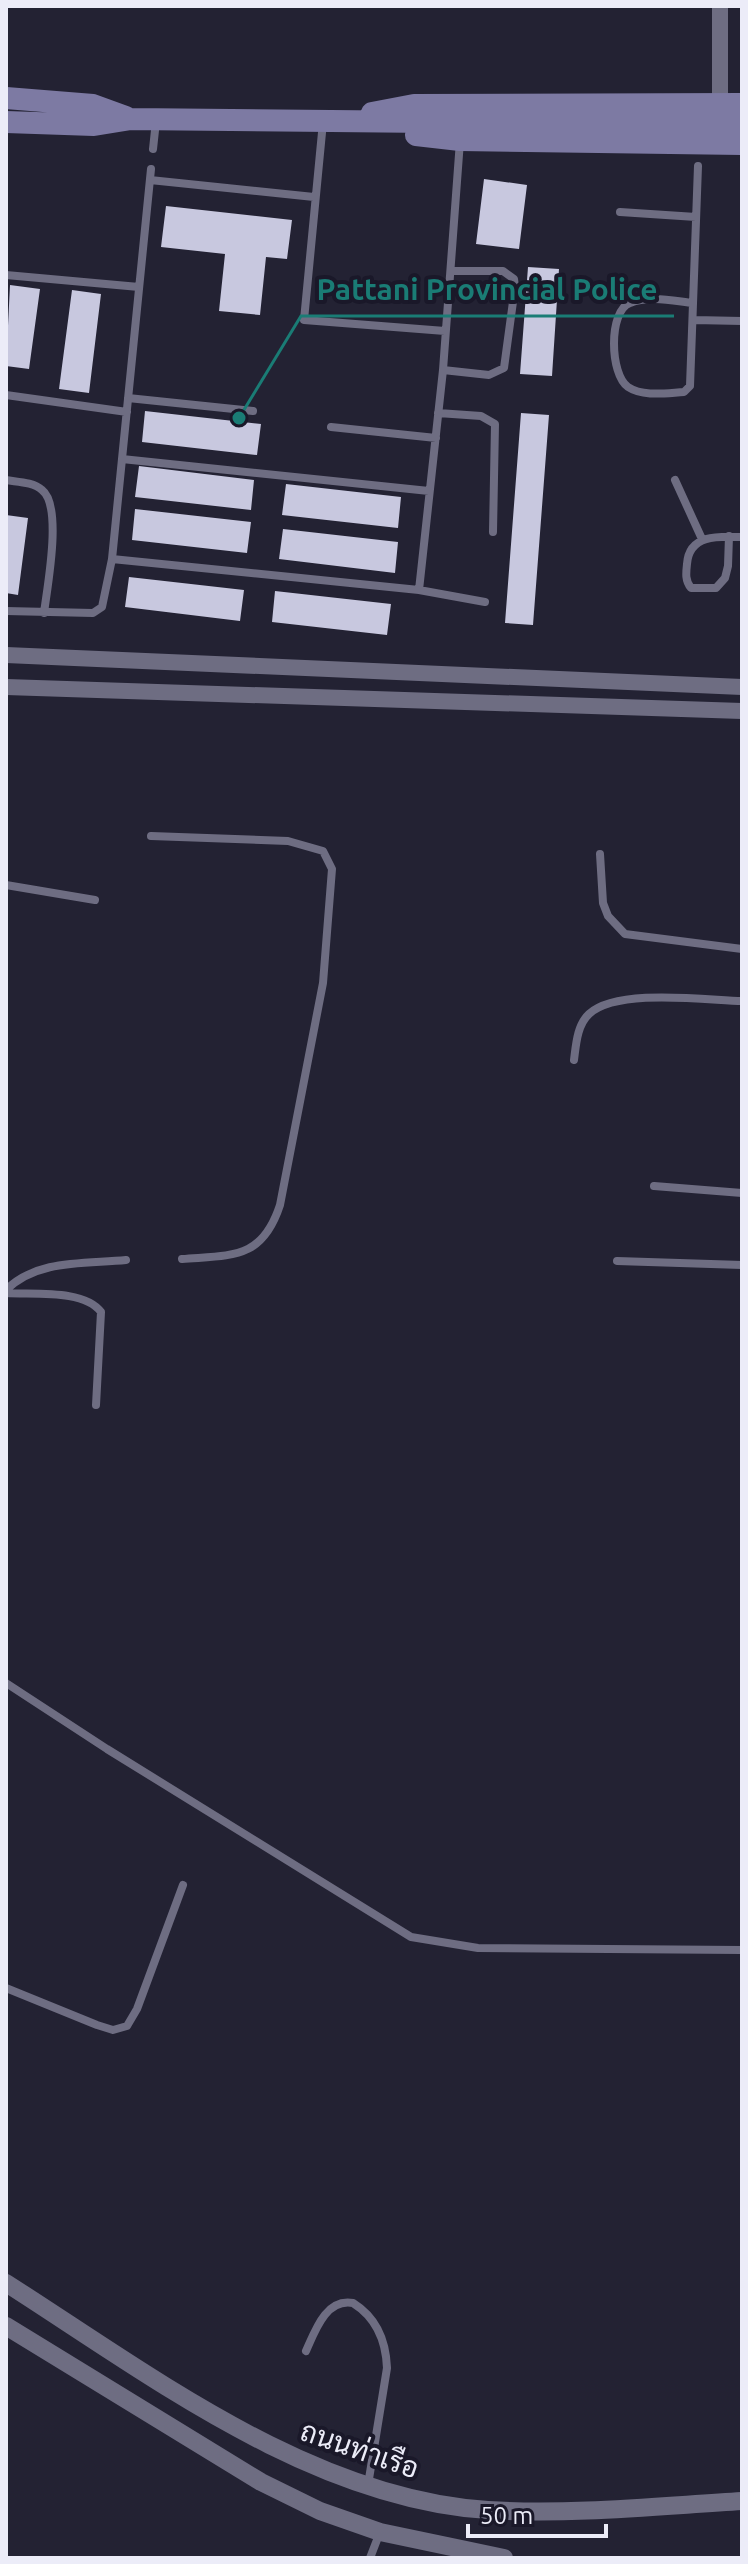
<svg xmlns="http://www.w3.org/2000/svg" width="748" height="2564" font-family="Ubuntu,Sarabun,sans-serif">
<rect width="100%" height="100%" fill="#232233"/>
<path fill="#c8c8df" d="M484 179 527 185 519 249 476 244Z
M166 206 292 220 287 259 266 257 260 315 219 311 225 254 161 247Z
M528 267 559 269 552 376 520 374Z
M10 285 40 289 29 369 6 366Z
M72 290 101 294 89 393 59 389Z
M145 411 261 424 257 455 142 442Z
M521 413 549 415 533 625 505 623Z
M139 466 254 480 251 510 135 497Z
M286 484 401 497 398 528 282 515Z
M135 509 251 522 247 553 132 540Z
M6 515 28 518 18 595 6 593Z
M283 529 398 542 395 573 279 559Z
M129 577 244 590 240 621 125 607Z
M275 591 391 604 387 635 272 622Z"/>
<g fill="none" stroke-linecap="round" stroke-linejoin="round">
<path stroke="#6e6d82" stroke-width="8" d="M323 122 304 320 445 331
M153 149 156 121
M150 180 314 197
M620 212 696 217
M6 275 139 287
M693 303C674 301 649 295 630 303 608 311 610 375 628 387 643 397 666 393 684 392L690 386 698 166
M694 320 742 321
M443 370 489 375 504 368 515 287 514 279 503 271H451
M6 395 127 412
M128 398 253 411
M438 413 481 416 495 424 493 532
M331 427 436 438
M122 459 429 491
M6 480C17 482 33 482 42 490 63 506 47 588 44 613
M675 480 702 539
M729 536 728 566 725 578 716 588H691C685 581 686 573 687 564 689 534 719 536 742 537
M112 559 419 590 485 602
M419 590 443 370 460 141
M6 611 93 613 102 607 112 559 151 169
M151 836 288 841 323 851 332 869 323 983 280 1205C262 1260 232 1255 182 1259
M600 854 603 903 608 916 625 934 742 949
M6 885 95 900
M574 1060C576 1045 577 1025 589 1014 617 988 705 1000 742 1001
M654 1186 742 1193
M617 1261 742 1265
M6 1290C37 1259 85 1264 126 1260
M6 1293C33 1295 84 1289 101 1312L96 1405
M6 1683 107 1749 411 1937 478 1948 742 1950
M6 1988 97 2025 113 2030 127 2026 137 2009 183 1885
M306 2351C315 2331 326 2298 353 2303 377 2318 386 2341 387 2368L368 2485
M370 2558 380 2532"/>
<path stroke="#6e6d82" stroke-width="16" d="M720 104V6
M6 655 742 687
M6 687 742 711"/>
<path stroke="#6e6d82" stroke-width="18" d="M6 2283C150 2375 312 2499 488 2510 572 2515 658 2506 742 2501
M6 2326 261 2482 320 2511 380 2532 504 2558"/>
<path stroke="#7d7aa3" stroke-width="22" d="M6 98 93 105 126 117
M372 113 414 105 742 104
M6 122 94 125 131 119 742 125
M416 135 460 140 742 144"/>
</g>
<g text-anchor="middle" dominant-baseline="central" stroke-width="8" stroke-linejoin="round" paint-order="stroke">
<g font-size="28" fill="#ececf8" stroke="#1a1829">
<text transform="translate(360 2449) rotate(19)">ถนนท่าเรือ</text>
</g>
</g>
<path fill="none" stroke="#1a7c75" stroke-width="3" d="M239 418L301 316H674"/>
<circle fill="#1a7c75" stroke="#1a1829" stroke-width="3" cx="239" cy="418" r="8"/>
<g font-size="30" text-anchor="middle" font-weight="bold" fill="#1a7c75" stroke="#1a1829" stroke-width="8" stroke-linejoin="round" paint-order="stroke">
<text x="487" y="300">Pattani Provincial Police</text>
</g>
<rect width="748" height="2564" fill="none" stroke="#ececf8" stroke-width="16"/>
<path d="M468 2524v12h138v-12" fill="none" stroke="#ececf8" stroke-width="4"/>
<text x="480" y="2524" font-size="24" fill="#ececf8" stroke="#1a1829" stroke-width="6" paint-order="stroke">50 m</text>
</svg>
